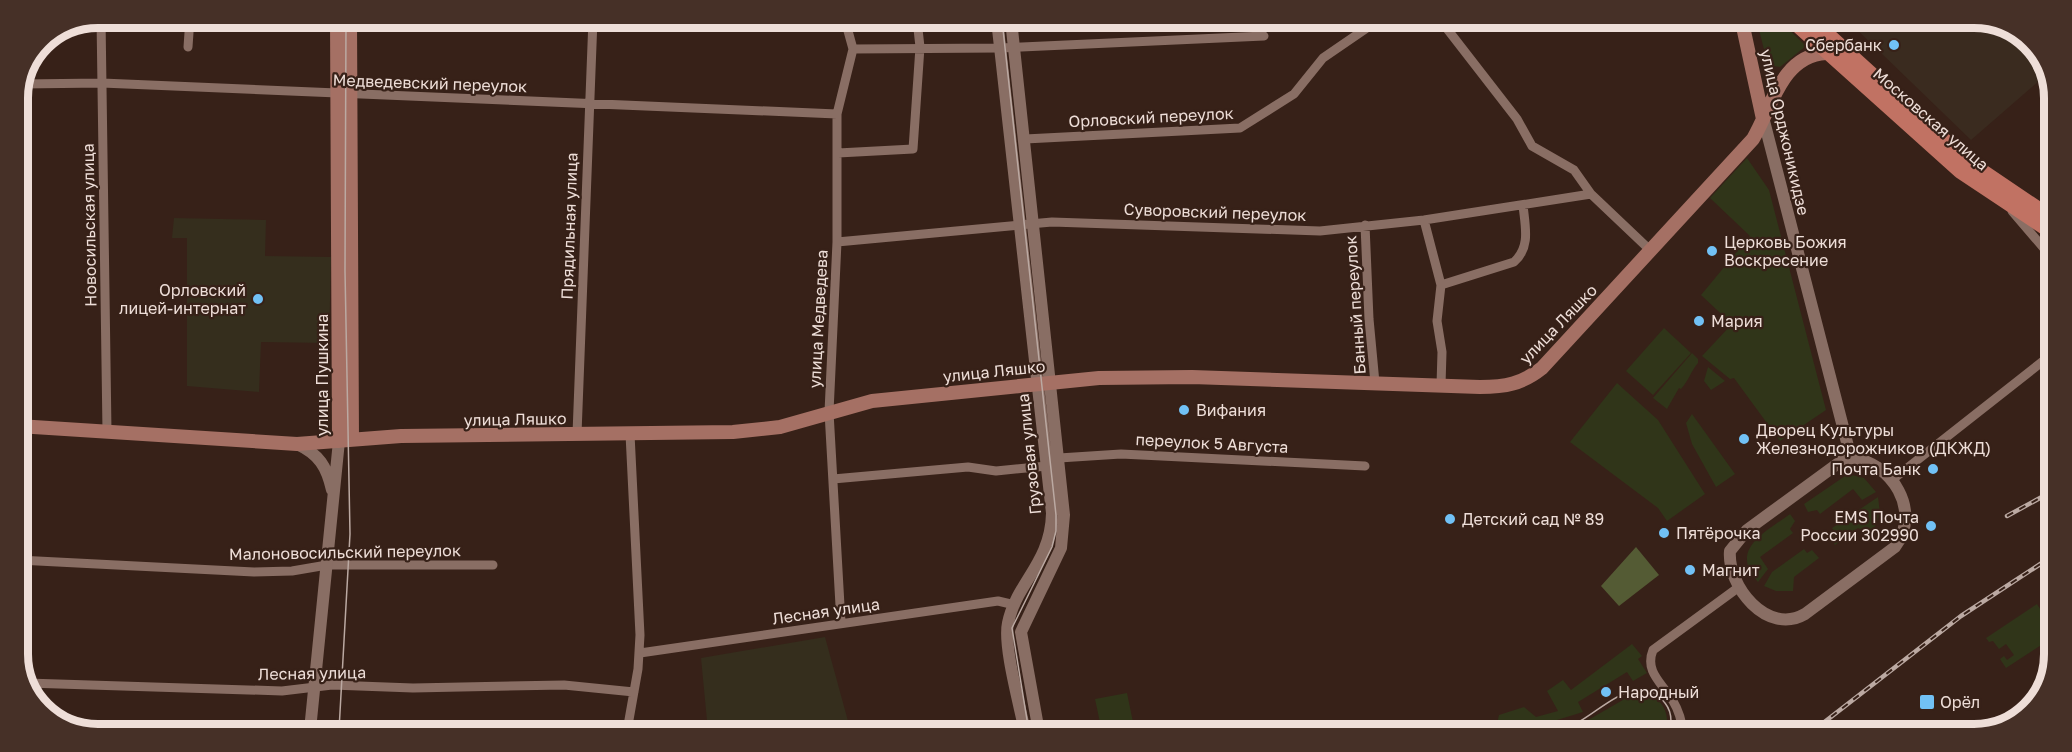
<svg xmlns="http://www.w3.org/2000/svg" width="2072" height="752" font-family="'Golos Text',sans-serif">
<rect width="100%" height="100%" fill="#372118"/>
<path fill="#3a2b1f" d="M1849 22H1999L2037 49 2047 74 1971 140Z"/>
<path fill="#352e1d" d="M174 218 266 220 265 256 331 257 329 343 261 342 259 392 187 386V238H172Z
M825 637 851 732 708 731 701 658Z"/>
<path fill="#303519" d="M1757 22H1781L1806 46 1780 67 1768 65Z
M1747 158 1769 190 1826 410 1780 441 1734 378 1730 379 1702 356 1732 324 1701 295 1750 236 1710 198Z
M1664 328 1691 353 1653 395 1626 371Z
M1692 353 1698 359V363C1691 371 1689 380 1681 389L1679 388 1667 409 1653 398Z
M1708 367 1725 381 1711 390 1704 381Z
M1617 383 1658 420 1705 494 1667 521 1658 508 1570 442Z
M1692 414 1735 474 1716 487 1692 444 1686 423Z
M1848 474 1864 478 1876 492 1862 500 1853 489 1820 514 1817 510 1808 512 1804 504Z
M1878 497 1880 513 1872 535 1858 528 1835 545 1830 538 1835 533 1832 528Z
M1790 514 1795 521 1790 529 1793 533 1760 557 1768 569 1758 582C1728 549 1766 532 1790 514Z
M1804 549 1807 553 1812 550 1819 558 1794 577 1793 591H1776L1764 586 1772 572Z
M2037 604 2050 625V634L2044 638 2046 642 2006 668 2000 659 2004 656 2007 660 2014 655 2006 644 1999 649 1993 641 1989 642 1986 638Z
M1632 644 1642 656 1638 659 1647 673 1633 681 1627 672 1578 702 1583 712 1515 733 1496 728 1499 715 1524 707 1536 717 1558 711 1547 691 1563 680 1571 690Z
M1127 693 1134 727 1102 732 1095 699Z
M1635 693C1658 691 1673 712 1665 733L1580 732 1583 723Z"/>
<path fill="#545b34" d="M1636 547 1659 575 1619 606 1601 586Z"/>
<g fill="none" stroke-linecap="round" stroke-linejoin="round">
<path stroke="#896e64" stroke-width="9" d="M101 18 107 431
M1441 21 1517 119 1532 146 1574 170 1591 194 1650 250
M188 47 190 18
M853 49 1000 48 1264 36
M22 84 102 83 837 114
M1025 139 1240 128 1294 94 1323 58 1377 21
M838 153 913 149 920 47 917 20
M2012 211 2053 259
M1424 220 1441 285 1437 321 1442 352 1441 385
M1365 225 1369 319 1375 383
M837 242 1052 222 1320 231 1424 220 1591 194
M1441 285 1514 262C1531 247 1525 226 1523 205
M577 434 593 19
M1059 458 1121 454 1365 466
M833 479 968 467 996 471 1047 466
M1892 480 2052 354
M18 560 254 572 292 571 327 565H493
M841 623 829 412 837 242V114L853 49 845 20
M640 653 998 601 1015 605
M27 683 282 691 332 685 413 688 564 685 634 692
M627 731 638 669 640 635 630 434
M1683 733C1682 722 1679 711 1673 701 1663 684 1644 672 1653 650L1739 587"/>
<path stroke="#896e64" stroke-width="12" d="M997 20 1052 513C1051 563 1016 583 1008 623 1003 646 1020 706 1025 732
M1011 20 1064 515 1061 548 1021 632 1039 732
M1764 121 1851 458
M297 444C319 454 327 467 332 490
M1851 458C1892 462 1922 511 1895 547L1805 614C1767 636 1727 586 1730 551L1747 530 1840 462Z
M310 730 339 441"/>
<path stroke="#a57064" stroke-width="14" d="M337 19 339 441
M350 19 352 439
M1742 22 1763 119
M18 426 297 444 401 436 733 432 780 427 872 401 1099 378 1192 377 1480 387C1505 387 1522 384 1542 368L1753 139C1772 107 1781 56 1826 53"/>
<path stroke="#c17263" stroke-width="15" d="M1794 22 1960 171 2053 233
M1814 22 1967 161 2053 219"/>
<path stroke="#bba9a2" stroke-width="1.5" d="M1002 20 1056 515V531L1052 547 1012 628 1029 732
M339 730 350 534 345 271 346 19
M1390 733H1405
M1551 733C1583 727 1603 700 1632 690 1645 686 1658 693 1665 703 1672 712 1672 723 1669 733"/>
<g stroke="#bba9a2" stroke-width="4.5">
<path id="rail" d="M2007 516 2051 492
M1989 729 2042 690
M1809 734 1961 616 2051 557"/>
</g>
<use href="#rail" stroke="#372118" stroke-width="2" stroke-dasharray="7" stroke-linecap="butt"/>
</g>
<g fill="#71c1f5" stroke="#372118" stroke-width="2">
<circle cx="1894" cy="45" r="6"/>
<circle cx="1712" cy="251" r="6"/>
<circle cx="258" cy="299" r="6"/>
<circle cx="1699" cy="321" r="6"/>
<circle cx="1184" cy="410" r="6"/>
<circle cx="1744" cy="439" r="6"/>
<circle cx="1933" cy="469" r="6"/>
<circle cx="1450" cy="519" r="6"/>
<circle cx="1931" cy="526" r="6"/>
<circle cx="1664" cy="533" r="6"/>
<circle cx="1690" cy="570" r="6"/>
<circle cx="1606" cy="692" r="6"/>
<rect x="1919" y="694" width="16" height="16" rx="3"/>
</g>
<g text-anchor="middle" dominant-baseline="central" stroke-width="4.5" stroke-linejoin="round" paint-order="stroke">
<g font-size="16" fill="#eeded8" stroke="#372118" text-anchor="start">
<text x="1882" y="45" text-anchor="end">Сбербанк</text>
<text x="1724" y="242">Церковь Божия<tspan x="1724" dy="18">Воскресение</tspan></text>
<text x="246" y="290" text-anchor="end">Орловский<tspan x="246" dy="18">лицей-интернат</tspan></text>
<text x="1711" y="321">Мария</text>
<text x="1196" y="410">Вифания</text>
<text x="1756" y="430">Дворец Культуры<tspan x="1756" dy="18">Железнодорожников (ДКЖД)</tspan></text>
<text x="1921" y="469" text-anchor="end">Почта Банк</text>
<text x="1919" y="517" text-anchor="end">EMS Почта<tspan x="1919" dy="18">России 302990</tspan></text>
<text x="1462" y="519">Детский сад № 89</text>
<text x="1676" y="533">Пятёрочка</text>
<text x="1702" y="570">Магнит</text>
<text x="1618" y="692">Народный</text>
<text x="1940" y="702">Орёл</text>
</g>
<g font-size="16" fill="#eeded8" stroke="#372118">
<text transform="translate(430 83) rotate(2)">Медведевский переулок</text>
<text transform="translate(1151 117) rotate(-3)">Орловский переулок</text>
<text transform="translate(1931 119) rotate(41)">Московская улица</text>
<text transform="translate(1785 132) rotate(77)">улица Орджоникидзе</text>
<text transform="translate(1215 212) rotate(2)">Суворовский переулок</text>
<text transform="translate(89 225) rotate(-91)">Новосильская улица</text>
<text transform="translate(569 226) rotate(-88)">Прядильная улица</text>
<text transform="translate(1355 305) rotate(-94)">Банный переулок</text>
<text transform="translate(818 319) rotate(-87)">улица Медведева</text>
<text transform="translate(1558 324) rotate(-46)">улица Ляшко</text>
<text transform="translate(994 371) rotate(-6)">улица Ляшко</text>
<text transform="translate(322 375) rotate(-90)">улица Пушкина</text>
<text transform="translate(515 419) rotate(-1)">улица Ляшко</text>
<text transform="translate(1212 443) rotate(3)">переулок 5 Августа</text>
<text transform="translate(1029 454) rotate(-96)">Грузовая улица</text>
<text transform="translate(345 552) rotate(-1)">Малоновосильский переулок</text>
<text transform="translate(826 611) rotate(-8)">Лесная улица</text>
<text transform="translate(312 673) rotate(-1)">Лесная улица</text>
</g>
</g>
<path d="M0 0H2072V752H0ZM98 28H1974A70 70 0 0 1 2044 98V654A70 70 0 0 1 1974 724H98A70 70 0 0 1 28 654V98A70 70 0 0 1 98 28Z" fill="#463027" fill-rule="evenodd"/>
<path fill="none" stroke="#eeded8" stroke-width="8" d="M98 28H1974A70 70 0 0 1 2044 98V654A70 70 0 0 1 1974 724H98A70 70 0 0 1 28 654V98A70 70 0 0 1 98 28Z"/>
</svg>
